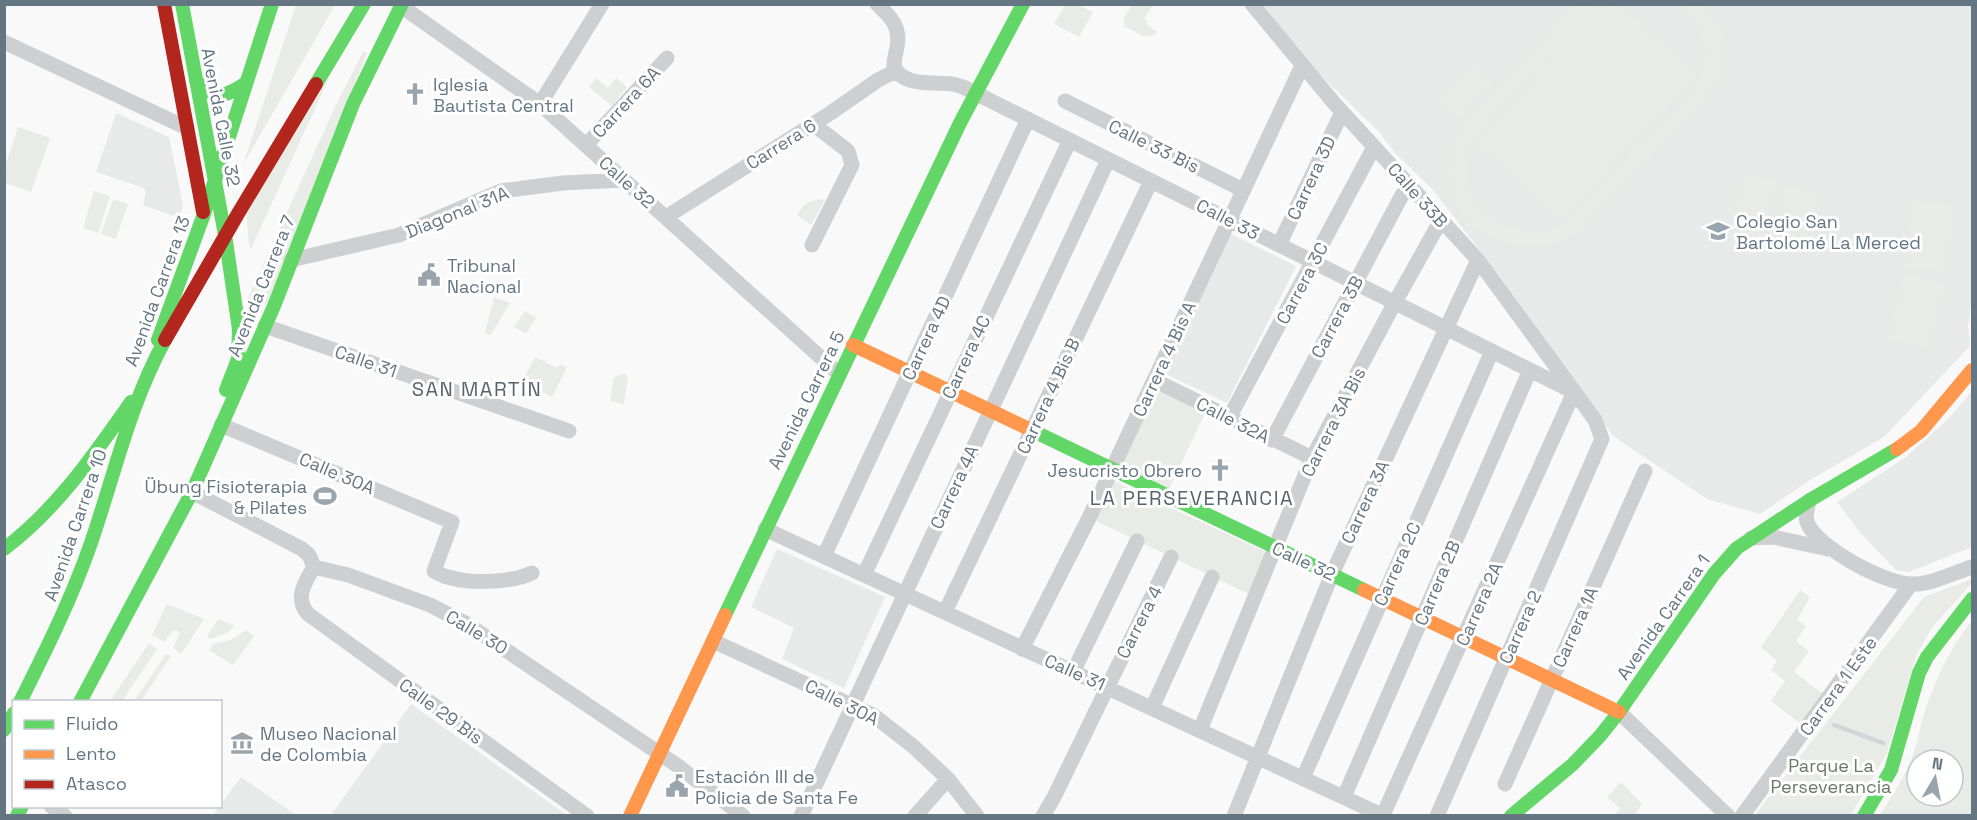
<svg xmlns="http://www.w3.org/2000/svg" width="1977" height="820" font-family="'Space Grotesk',sans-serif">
<rect width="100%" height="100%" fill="#f9f9f9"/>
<path fill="#e8e9e9" d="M1261 5H1972V295L1968 326 1970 346 1884 437 1810 480 1760 514 1707 499 1613 436 1497 272 1432 189 1395 153 1379 132 1311 66Z
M116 113 169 137 183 205 179 218 143 205 146 193 144 188 96 172Z
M1229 233 1296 266 1227 403 1163 373Z
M1972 391V547L1909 572 1896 570 1862 535 1837 502 1906 457 1948 419Z
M777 549 885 597 844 688 782 659 794 628 751 607Z
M411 704 567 815H331Z
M241 777 296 815H213Z"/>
<path fill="#e8ebe6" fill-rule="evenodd" d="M296 4 335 5 243 165 296 5Z
M1576 4 1600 5 1474 137C1470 149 1466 160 1466 173 1466 210 1510 236 1544 231 1551 230 1559 225 1566 223L1700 81C1707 58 1708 37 1691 18 1687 12 1683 7 1677 5H1703C1721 22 1732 48 1722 73 1719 80 1714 87 1710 93L1580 231 1551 245 1522 246 1493 239 1468 222 1452 197 1448 172 1452 147 1464 123Z
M1065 5H1078L1093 12 1079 37 1054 24Z
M1132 5H1153L1144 19 1147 21 1146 24 1157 32 1153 36H1143L1124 26V18Z
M1604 5H1620L1697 76 1562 220 1476 141Z
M363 52 367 53 267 304 248 298 336 105Z
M1473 66 1492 84 1458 120 1439 102Z
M330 76 250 251 246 213Z
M596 78 608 88 616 78 627 87 612 106 589 87Z
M18 127 50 138 31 192 5 183V167Z
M1744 173 1778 182 1761 244 1727 234Z
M1786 185 1819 194 1802 255 1769 246Z
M94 191 110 196 98 233 83 228Z
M113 199 128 204 116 239 101 234Z
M820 199 825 200 811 225 797 215C802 204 809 201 820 199Z
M1913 201 1954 206 1947 272 1905 267Z
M1904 274 1945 284 1929 348 1888 338Z
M494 297 510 303 491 335 485 333Z
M525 311 536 318 526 334 514 327Z
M535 357 557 368 560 364 567 367 552 397 522 382Z
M625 373 628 378 624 404 610 401 614 377Z
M1157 388 1206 411 1166 495 1117 472Z
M1113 481 1268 553 1249 594 1094 520Z
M1972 579V583L1931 629 1916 656 1887 753 1851 815 1754 816 1924 597Z
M1800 590 1810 597 1797 620 1806 626 1796 641 1809 651 1794 672 1827 697 1804 726 1771 701 1785 681 1771 670 1777 661 1761 647Z
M167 604 204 619 181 654 173 648 180 632 174 630 164 642 152 635Z
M218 619 235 626 226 633 211 639 207 637Z
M1972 620V815H1880C1892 796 1906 776 1913 754 1918 741 1920 727 1924 714 1934 682 1951 646 1972 620ZM1917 760H1953V796H1917Z
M246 630 254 636 233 665 209 650 213 644 231 640Z
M149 643 157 649 122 701H110Z
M166 654 171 656 141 701H134Z
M1621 782 1642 804 1635 815H1614L1620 808 1607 797Z"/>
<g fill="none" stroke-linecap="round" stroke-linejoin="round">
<path stroke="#ced6d9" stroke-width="4.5" d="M1834 725 1883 743"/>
<path stroke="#cecfd0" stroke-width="15" d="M877 4C891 17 901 27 897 47 896 53 894 59 894 66 902 87 935 82 952 84 960 85 968 89 975 93L1574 392
M1252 4 1334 103 1478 260 1595 420 1602 439 1437 816
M401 6 540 104 839 374
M4 42 187 128
M1065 101 1243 190
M540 104 602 4
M586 145 667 58
M666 217 829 114 878 80 896 71
M812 245 852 165 848 151 813 124
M1279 245 1342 112
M291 260 399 235 501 191 563 183 624 180
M265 326 569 431
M1154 380 1312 458
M1229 418 1374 147
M221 425 452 522 434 571C439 574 445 577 452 578 471 584 514 582 532 573
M1272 440 1402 195
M192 492 302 549 309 555 314 567
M1810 500C1807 507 1805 514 1807 522 1816 547 1885 584 1911 584 1931 585 1953 573 1972 567
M765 529 1384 816
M1751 538 1773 537 1828 549
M824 556 1028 119
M314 567 348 575 430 605 467 624 678 766 743 816
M314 567C305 582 294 598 308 614L587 816
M864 575 1070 140
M945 612 1151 181
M713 641 873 715 914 747 948 779 977 816
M1022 649 1089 518 1302 66
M1073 672 1137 541
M1152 708 1212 577
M1619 712 1728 816
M1200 730 1312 458 1394 304 1441 220
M1303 778 1492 351
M1505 784 1645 471
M1344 797 1530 370
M51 806 65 816
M1383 815 1574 392
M801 816 1108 160
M915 816 948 779
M1043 816 1054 797 1171 557
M1234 816 1332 574 1478 260
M1742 816 1911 584"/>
<path stroke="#63d668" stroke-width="14" d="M182 4 225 235 239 329 238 359 226 390
M196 81C215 101 225 97 246 83
M316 84 364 4
M158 340 204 214 272 4
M1031 430 1364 590
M4 549C57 509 93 456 131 402
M725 615 960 123 1023 4
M20 702C46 650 72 598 91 543 115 473 129 406 165 340
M80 702 192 492 274 306 353 104 402 4
M4 730 14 713
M17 816 22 806
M1511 816 1572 765 1600 736 1619 712 1714 574 1737 548 1810 500 1897 449
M1864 816 1891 770 1919 673 1927 657 1972 599"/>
<path stroke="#ff974d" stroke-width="14" d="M853 345 1031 430
M1897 449 1921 431 1972 370
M1364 590 1619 712
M630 816 725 615"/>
<path stroke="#b3261e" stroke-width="14" d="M164 4 203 212
M165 340 239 212 316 84"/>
</g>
<defs>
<g id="church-bare" transform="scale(1.8)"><path d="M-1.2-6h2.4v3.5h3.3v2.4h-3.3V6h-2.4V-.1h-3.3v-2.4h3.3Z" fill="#99a4ac" stroke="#fff" stroke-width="2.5" paint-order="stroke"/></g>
<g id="school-bare" transform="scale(1.8)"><path d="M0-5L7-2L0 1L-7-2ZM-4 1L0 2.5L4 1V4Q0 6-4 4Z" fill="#99a4ac" stroke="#fff" stroke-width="2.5" paint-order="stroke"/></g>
<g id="civic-bare" transform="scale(1.8)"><path d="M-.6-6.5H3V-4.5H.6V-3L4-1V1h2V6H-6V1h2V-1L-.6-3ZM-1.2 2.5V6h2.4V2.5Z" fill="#99a4ac" stroke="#fff" stroke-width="2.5" paint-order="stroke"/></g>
<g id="stadium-bare" transform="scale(1.8)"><path d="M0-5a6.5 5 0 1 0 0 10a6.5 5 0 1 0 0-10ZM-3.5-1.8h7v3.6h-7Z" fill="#99a4ac" stroke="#fff" stroke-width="2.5" paint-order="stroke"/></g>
<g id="museum-bare" transform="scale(1.8)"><path d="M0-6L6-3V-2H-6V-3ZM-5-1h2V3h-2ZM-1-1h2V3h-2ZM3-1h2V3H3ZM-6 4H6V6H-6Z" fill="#99a4ac" stroke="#fff" stroke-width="2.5" paint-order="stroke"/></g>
</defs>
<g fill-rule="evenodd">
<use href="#church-bare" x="415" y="94"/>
<use href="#school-bare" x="1718" y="231"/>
<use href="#civic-bare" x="429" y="275"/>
<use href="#church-bare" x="1220" y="470"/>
<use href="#stadium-bare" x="325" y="496"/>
<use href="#museum-bare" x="242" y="743"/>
<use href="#civic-bare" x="677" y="786"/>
</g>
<g text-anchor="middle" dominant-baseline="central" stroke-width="6" stroke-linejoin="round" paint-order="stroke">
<g font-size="18" fill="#657683" stroke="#fff" text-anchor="start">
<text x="433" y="84">Iglesia<tspan x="433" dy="21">Bautista Central</tspan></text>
<text x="1736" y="221">Colegio San<tspan x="1736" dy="21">Bartolomé La Merced</tspan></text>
<text x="447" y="265">Tribunal<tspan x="447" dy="21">Nacional</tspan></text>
<text x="1202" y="470" text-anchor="end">Jesucristo Obrero</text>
<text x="307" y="486" text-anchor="end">Übung Fisioterapia<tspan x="307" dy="21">&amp; Pilates</tspan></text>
<text x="260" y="733">Museo Nacional<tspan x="260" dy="21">de Colombia</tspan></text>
<text x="695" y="776">Estación III de<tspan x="695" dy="21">Policia de Santa Fe</tspan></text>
</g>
<g font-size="18" fill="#657683" stroke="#fff">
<text transform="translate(626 102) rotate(-47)">Carrera 6A</text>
<text transform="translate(221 117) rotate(79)">Avenida Calle 32</text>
<text transform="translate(781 144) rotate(-32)">Carrera 6</text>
<text transform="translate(1154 146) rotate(26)">Calle 33 Bis</text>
<text transform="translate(1311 178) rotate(-65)">Carrera 3D</text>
<text transform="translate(627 182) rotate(42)">Calle 32</text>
<text transform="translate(1418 195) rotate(48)">Calle 33B</text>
<text transform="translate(457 212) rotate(-22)">Diagonal 31A</text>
<text transform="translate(1228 219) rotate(27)">Calle 33</text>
<text transform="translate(1302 283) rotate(-62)">Carrera 3C</text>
<text transform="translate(261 286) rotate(-68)">Avenida Carrera 7</text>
<text transform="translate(157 291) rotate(-70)">Avenida Carrera 13</text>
<text transform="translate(1337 317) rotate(-62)">Carrera 3B</text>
<text transform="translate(926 338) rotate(-65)">Carrera 4D</text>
<text transform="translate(966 357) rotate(-65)">Carrera 4C</text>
<text transform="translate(1164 359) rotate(-65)">Carrera 4 Bis A</text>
<text transform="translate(366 361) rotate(19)">Calle 31</text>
<text transform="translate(1048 396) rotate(-65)">Carrera 4 Bis B</text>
<text transform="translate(806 400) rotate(-64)">Avenida Carrera 5</text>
<text transform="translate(1233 420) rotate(27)">Calle 32A</text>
<text transform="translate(1333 422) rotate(-63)">Carrera 3A Bis</text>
<text transform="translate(337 473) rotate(23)">Calle 30A</text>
<text transform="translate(954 487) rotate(-65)">Carrera 4A</text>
<text transform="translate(1365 502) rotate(-65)">Carrera 3A</text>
<text transform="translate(75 525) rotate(-71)">Avenida Carrera 10</text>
<text transform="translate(1304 561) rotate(25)">Calle 32</text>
<text transform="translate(1397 564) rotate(-66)">Carrera 2C</text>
<text transform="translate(1437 583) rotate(-67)">Carrera 2B</text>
<text transform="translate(1479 604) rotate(-66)">Carrera 2A</text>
<text transform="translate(1663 617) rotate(-55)">Avenida Carrera 1</text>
<text transform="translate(1139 622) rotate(-63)">Carrera 4</text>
<text transform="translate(1520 627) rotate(-66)">Carrera 2</text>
<text transform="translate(1575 627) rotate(-66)">Carrera 1A</text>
<text transform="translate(477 632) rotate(31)">Calle 30</text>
<text transform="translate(1075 672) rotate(24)">Calle 31</text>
<text transform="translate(1838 686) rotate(-54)">Carrera 1 Este</text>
<text transform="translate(842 702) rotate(27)">Calle 30A</text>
<text transform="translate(441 711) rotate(36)">Calle 29 Bis</text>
</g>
<g font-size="18" fill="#687a64" stroke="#fff">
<text x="1831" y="765">Parque La<tspan x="1831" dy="21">Perseverancia</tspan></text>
</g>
<g font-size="20" letter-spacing="1.5" fill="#57646e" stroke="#fff">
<text x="477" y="389">SAN MARTÍN</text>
<text x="1192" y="498">LA PERSEVERANCIA</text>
</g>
</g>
<rect width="1977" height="820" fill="none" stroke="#657683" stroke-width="12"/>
<rect x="12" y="700" width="210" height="108" fill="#ffffff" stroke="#c1c8cd" stroke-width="1.5"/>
<rect x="24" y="720" width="30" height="9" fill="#63d668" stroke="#c1c8cd" stroke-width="1.5"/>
<text x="66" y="730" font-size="18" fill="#657683">Fluido</text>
<rect x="24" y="750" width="30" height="9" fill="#ff974d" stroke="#c1c8cd" stroke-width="1.5"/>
<text x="66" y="760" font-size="18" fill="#657683">Lento</text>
<rect x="24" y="780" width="30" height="9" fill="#b3261e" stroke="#c1c8cd" stroke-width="1.5"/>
<text x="66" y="790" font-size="18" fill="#657683">Atasco</text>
<g transform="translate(1935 778) rotate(10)"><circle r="28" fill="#ffffff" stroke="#c1c8cd" stroke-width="1.5"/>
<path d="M0-4.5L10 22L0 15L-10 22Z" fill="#99a4ac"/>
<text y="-9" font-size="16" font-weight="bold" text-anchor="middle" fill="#657683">N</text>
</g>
</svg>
